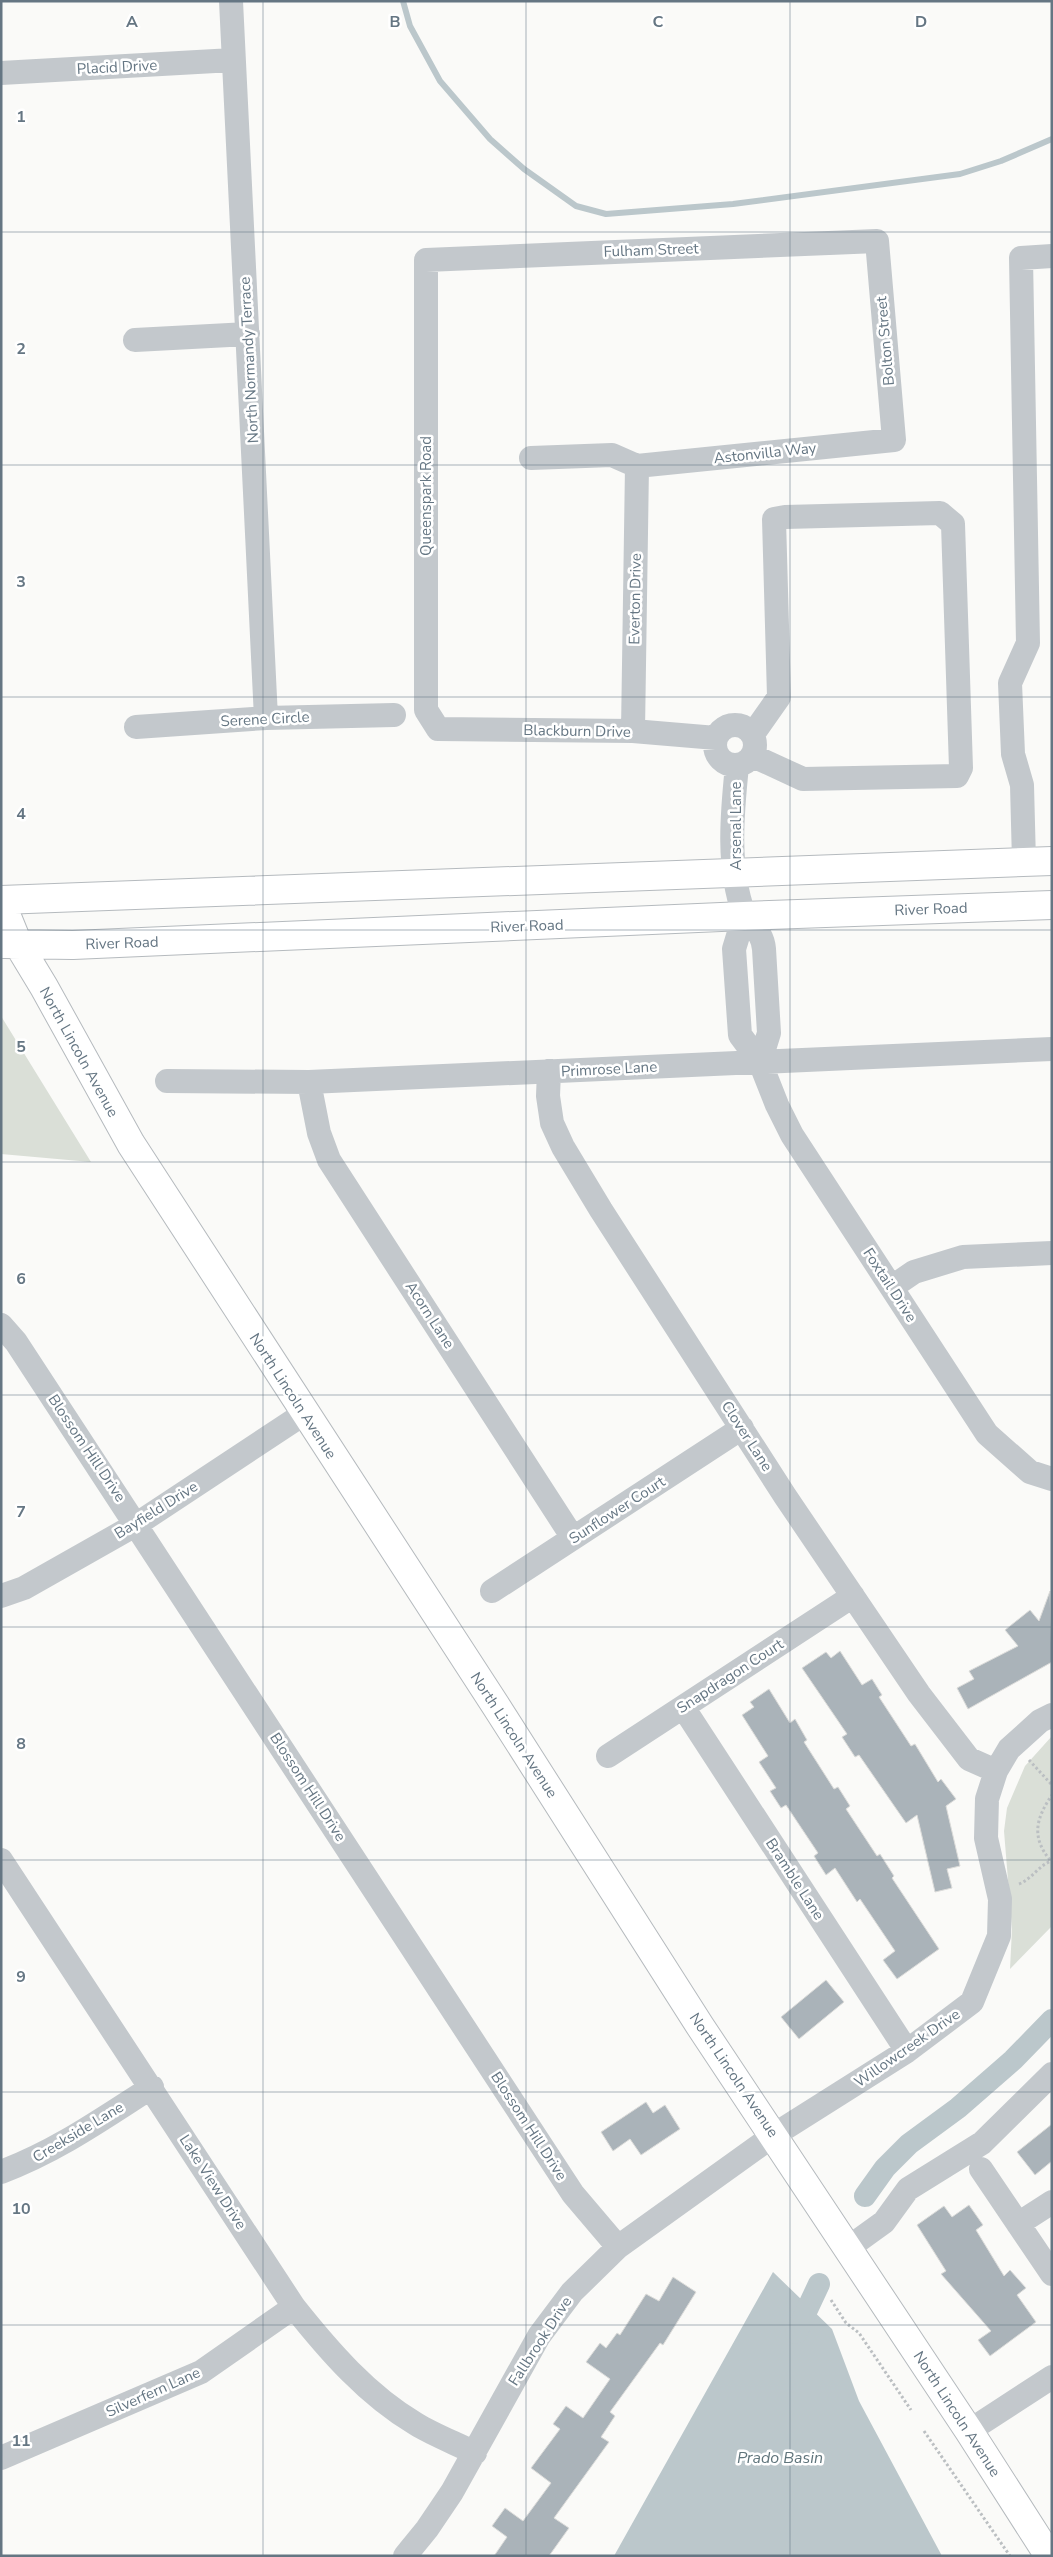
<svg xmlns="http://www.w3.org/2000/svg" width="1053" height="2557" font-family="'Nunito Sans',sans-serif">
<rect width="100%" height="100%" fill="#fafaf8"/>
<path fill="#dadfd7" d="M1 1016 91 1162 1 1154Z
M1052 1736V1926L1010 1969 1012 1929 1004 1831 1007 1808 1025 1766Z"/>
<path fill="#bbc7cb" d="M773 2272 832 2329 859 2401 942 2556H614Z"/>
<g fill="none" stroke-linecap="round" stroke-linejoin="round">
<path stroke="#bbc7cb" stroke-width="6" d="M403 1 410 26 440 81 490 139 524 169 576 206 606 214 733 204 960 174 1001 161 1052 139"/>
<path stroke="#bbc7cb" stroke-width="22" d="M865 2196 885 2168 909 2144 958 2108 1013 2060 1052 2020
M796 2333 819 2284"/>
</g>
<path fill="#aab3b9" stroke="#dcdcda" d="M1050 1591 1052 1662 968 1709 957 1688 974 1679 969 1671 1018 1646 1005 1630 1030 1610 1039 1621Z
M840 1651 862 1685 872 1679 882 1695 879 1697 911 1746 915 1744 938 1782 941 1779 956 1799 946 1806 960 1866 947 1869 952 1888 935 1892 917 1815 906 1823 859 1755 855 1757 842 1737 847 1734 802 1668 826 1652 831 1658Z
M769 1689 790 1723 795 1719 807 1740 804 1742 834 1789 838 1787 850 1806 846 1809 877 1856 880 1854 894 1876 892 1878 939 1949 897 1979 883 1960 895 1951 860 1899 857 1902 835 1868 826 1875 814 1856 818 1853 786 1805 781 1808 770 1791 776 1788 759 1762 768 1756 742 1715 754 1707 750 1702Z
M826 1980 844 2002 799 2039 781 2017Z
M646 2102 653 2113 665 2105 680 2129 641 2155 630 2139 613 2151 601 2132Z
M1052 2124V2161L1035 2175 1017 2152Z
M969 2205 983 2225 976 2230 1004 2276 1010 2270 1026 2288 1017 2295 1036 2322 990 2356 978 2340 991 2331 941 2274 946 2271 917 2225 944 2206 952 2217Z
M673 2277 696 2292 663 2345 660 2343 610 2412 615 2416 601 2437 609 2442 554 2518 569 2528 549 2556H494L507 2537 492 2526 505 2508 523 2521 551 2483 531 2468 560 2429 553 2424 566 2406 583 2418 610 2379 586 2362 600 2343 606 2348 617 2333 620 2335 646 2294 659 2301Z"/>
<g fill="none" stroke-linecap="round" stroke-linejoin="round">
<g stroke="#b5babe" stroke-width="30">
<path id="major" d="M1 900 1052 861
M1 902 18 944 44 987 131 1144 496 1706 700 2026 969 2431 1049 2556
M4 944 73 945 744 916 1052 905"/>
</g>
<path stroke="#bbbfc2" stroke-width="3" stroke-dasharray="2.5 2.5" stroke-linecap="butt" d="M1029 1760 1052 1785
M1050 1860C1031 1837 1036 1818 1052 1795
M1019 1884C1032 1879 1040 1864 1052 1861
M831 2300 846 2323 859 2333 911 2410
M924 2431 1010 2556"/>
<path stroke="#c3c8cc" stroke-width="24" d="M231 1 266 718
M1 73 233 60
M135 340 248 334
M531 458 612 455 637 466 894 440 877 241 426 260V710L438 729 633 731 716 738
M715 745a20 20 0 1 1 40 0a20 20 0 1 1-40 0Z
M136 727 266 718 394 715
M633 731 637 466
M753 734 779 697 774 519 785 517 940 513 953 524 961 768 957 776 803 779 753 756
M737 766C732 814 727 868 744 914 749 929 762 928 764 949L769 1033 760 1062
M1024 862 1022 785 1013 754 1010 683 1028 643 1021 258 1052 256
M744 916 734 949 740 1035 760 1062 777 1105 792 1135 987 1434 1030 1472 1052 1479
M549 1071 548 1096 552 1123 563 1147 601 1210 785 1496 919 1694 969 1759 996 1771
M167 1081 309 1082 1052 1049
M309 1082 319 1133 329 1160 573 1538
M892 1287 914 1272 963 1257 1052 1253
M1 1325 16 1342 573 2194 618 2247
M492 1591 742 1428
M1 1596 24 1588 137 1524 305 1413
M683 1707 907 2051
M608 1756 853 1596
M1 1860 294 2307C329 2351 367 2395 416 2424 434 2435 455 2443 475 2453
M981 2169 1052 2274
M1 2172C57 2151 102 2119 152 2087
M1018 2224 1052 2202
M848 2248 884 2222 908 2189 982 2143 1052 2074
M969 2431 1052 2377
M1 2458 201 2372 294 2307
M405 2556 427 2529 452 2492 539 2336 572 2292 618 2247 774 2135 907 2051 972 2002 999 1936 1000 1899 986 1838 987 1799 996 1771 1009 1749 1040 1721 1052 1715"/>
<use href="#major" stroke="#fff" stroke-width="28"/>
</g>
<path fill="none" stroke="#657683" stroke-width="1" stroke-opacity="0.55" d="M263 1V2556M526 1V2556M790 1V2556M1 232H1052M1 465H1052M1 697H1052M1 930H1052M1 1162H1052M1 1395H1052M1 1627H1052M1 1860H1052M1 2092H1052M1 2325H1052"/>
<g text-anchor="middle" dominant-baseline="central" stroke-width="5" stroke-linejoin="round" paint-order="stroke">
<g font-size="15" fill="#657683" stroke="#fff">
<text transform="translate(117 67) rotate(-3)">Placid Drive</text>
<text transform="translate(651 250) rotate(-2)">Fulham Street</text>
<text transform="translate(885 341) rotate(-95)">Bolton Street</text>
<text transform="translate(249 360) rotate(-93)">North Normandy Terrace</text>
<text transform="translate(765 453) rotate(-6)">Astonvilla Way</text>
<text transform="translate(426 496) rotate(-90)">Queenspark Road</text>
<text transform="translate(635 599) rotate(-89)">Everton Drive</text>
<text transform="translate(265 719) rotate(-3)">Serene Circle</text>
<text transform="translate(577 731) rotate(1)">Blackburn Drive</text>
<text transform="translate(736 826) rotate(-90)">Arsenal Lane</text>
<text transform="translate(931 909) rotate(-2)">River Road</text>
<text transform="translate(527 926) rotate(-2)">River Road</text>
<text transform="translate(122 943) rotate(-2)">River Road</text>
<text transform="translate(79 1052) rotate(61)">North Lincoln Avenue</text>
<text transform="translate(609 1069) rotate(-3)">Primrose Lane</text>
<text transform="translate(890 1285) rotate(57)">Foxtail Drive</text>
<text transform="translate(430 1315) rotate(57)">Acorn Lane</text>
<text transform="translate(293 1396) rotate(57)">North Lincoln Avenue</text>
<text transform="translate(747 1436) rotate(57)">Clover Lane</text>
<text transform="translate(87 1448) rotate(56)">Blossom Hill Drive</text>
<text transform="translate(156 1510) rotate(-32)">Bayfield Drive</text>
<text transform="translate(617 1510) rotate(-33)">Sunflower Court</text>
<text transform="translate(730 1676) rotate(-33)">Snapdragon Court</text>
<text transform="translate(514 1735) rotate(57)">North Lincoln Avenue</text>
<text transform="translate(308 1787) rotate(57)">Blossom Hill Drive</text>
<text transform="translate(795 1879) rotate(57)">Bramble Lane</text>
<text transform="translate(907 2048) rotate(-35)">Willowcreek Drive</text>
<text transform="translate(734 2075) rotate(56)">North Lincoln Avenue</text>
<text transform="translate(529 2126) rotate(57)">Blossom Hill Drive</text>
<text transform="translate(78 2132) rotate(-31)">Creekside Lane</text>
<text transform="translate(213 2182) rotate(57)">Lake View Drive</text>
<text transform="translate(540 2341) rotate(-57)">Fallbrook Drive</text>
<text transform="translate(153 2392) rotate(-24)">Silverfern Lane</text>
<text transform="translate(957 2414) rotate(57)">North Lincoln Avenue</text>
</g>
<g font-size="16" font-style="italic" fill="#60757c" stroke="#fff">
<text x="780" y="2458">Prado Basin</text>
</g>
</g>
<g font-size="16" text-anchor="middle" font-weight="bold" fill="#657683" stroke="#fff" stroke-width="5" stroke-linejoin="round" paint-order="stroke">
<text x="132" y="27">A</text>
<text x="395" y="27">B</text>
<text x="658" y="27">C</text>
<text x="921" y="27">D</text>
<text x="21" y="122">1</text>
<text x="21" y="354">2</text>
<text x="21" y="587">3</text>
<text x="21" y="819">4</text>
<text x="21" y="1052">5</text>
<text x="21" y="1284">6</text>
<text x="21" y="1517">7</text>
<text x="21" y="1749">8</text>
<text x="21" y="1982">9</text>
<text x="21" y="2214">10</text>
<text x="21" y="2446">11</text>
</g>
<rect width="1053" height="2557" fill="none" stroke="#657683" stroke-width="5"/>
</svg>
